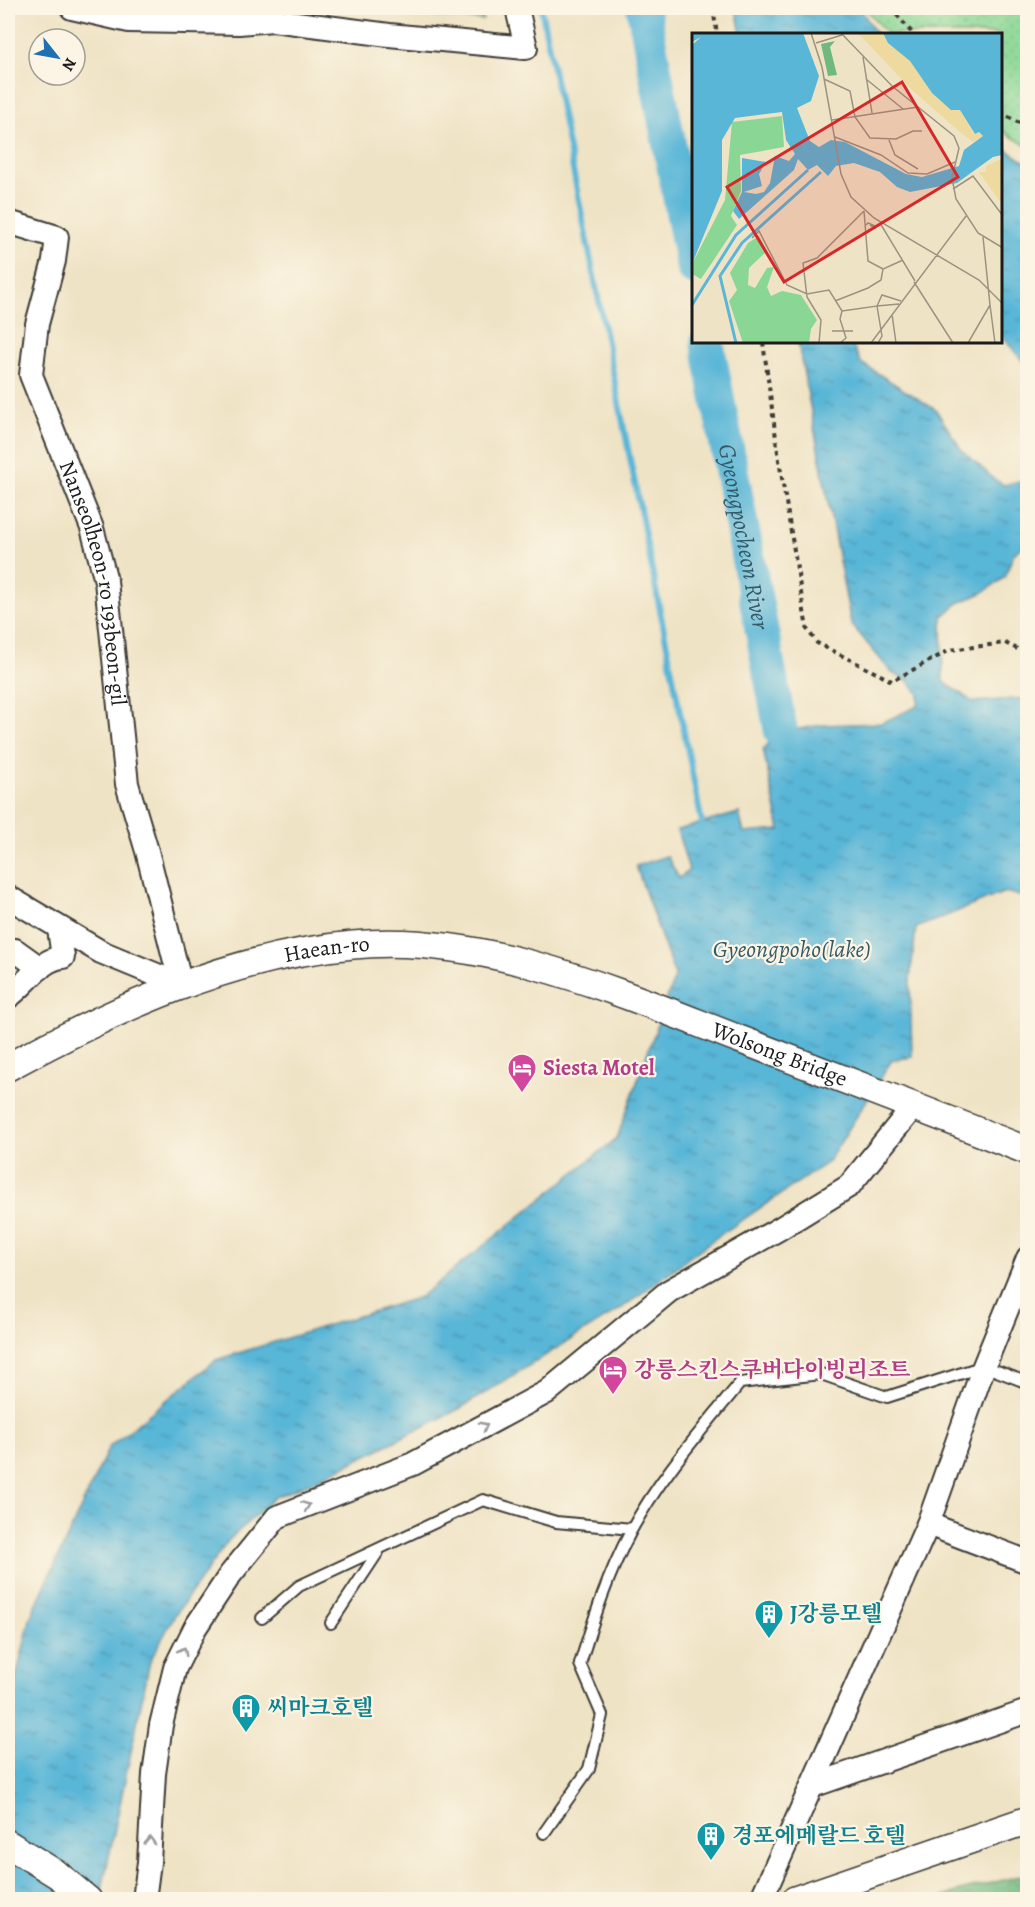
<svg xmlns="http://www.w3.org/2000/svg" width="1035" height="1907" font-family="Alegreya,'Noto Serif KR',serif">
<defs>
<pattern id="forest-crowns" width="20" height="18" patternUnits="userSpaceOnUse" patternTransform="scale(1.5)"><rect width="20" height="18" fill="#6fb87e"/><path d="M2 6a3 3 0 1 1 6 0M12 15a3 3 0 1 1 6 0" fill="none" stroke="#5a9566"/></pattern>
<pattern id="park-dots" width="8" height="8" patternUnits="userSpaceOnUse" patternTransform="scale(1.5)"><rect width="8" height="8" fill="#8ad795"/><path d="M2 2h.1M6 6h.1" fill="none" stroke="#76b880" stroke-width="1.8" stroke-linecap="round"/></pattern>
<pattern id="water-ripples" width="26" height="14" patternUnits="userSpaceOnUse" patternTransform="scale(1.5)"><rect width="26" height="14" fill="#59b6d7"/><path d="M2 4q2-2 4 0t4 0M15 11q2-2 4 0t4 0" fill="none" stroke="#4993ae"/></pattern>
</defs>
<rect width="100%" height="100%" fill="#fcf5e5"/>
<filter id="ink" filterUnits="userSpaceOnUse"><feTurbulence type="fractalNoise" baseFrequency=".0167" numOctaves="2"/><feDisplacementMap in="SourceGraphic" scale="12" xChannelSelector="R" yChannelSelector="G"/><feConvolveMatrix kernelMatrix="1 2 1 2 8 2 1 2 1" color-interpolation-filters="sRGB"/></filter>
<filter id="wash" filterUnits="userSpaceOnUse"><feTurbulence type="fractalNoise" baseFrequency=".008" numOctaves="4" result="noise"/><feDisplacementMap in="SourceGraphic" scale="24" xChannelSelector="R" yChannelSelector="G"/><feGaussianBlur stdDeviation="1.35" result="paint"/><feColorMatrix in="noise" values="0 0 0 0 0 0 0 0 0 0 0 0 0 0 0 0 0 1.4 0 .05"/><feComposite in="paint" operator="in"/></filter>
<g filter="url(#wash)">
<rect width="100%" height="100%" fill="#efe3c5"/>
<path fill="url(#forest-crowns)" stroke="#466a4d" stroke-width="1.5" d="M1027 1874V1899H938L960 1891Z"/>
<path fill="url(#park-dots)" stroke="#537a58" stroke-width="1.5" d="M326 8H483V20Z
M865 8H1027V146L1001 130 1000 34H887Z"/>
<path fill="url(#water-ripples)" stroke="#3a697a" stroke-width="1.5" d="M736 8H860L876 34H741Z
M1001 146 1027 163V366L1001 335Z
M798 342H851L861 363 936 410 961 449 995 480 1004 485 1019 481 1027 492V541L1013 555 1005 577 982 593 958 603 942 617 943 681 973 702 1027 698V898L1005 892 916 928 910 980 912 1057 892 1060 828 1162 707 1244 622 1308 459 1409 317 1480 275 1497 228 1541 175 1615 150 1661 100 1899 8 1900V1711L31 1616 109 1447 216 1360 420 1297 617 1138 675 976 636 866 667 856 679 878 689 870 677 830 739 813 744 833 780 830 763 749 781 732 822 725 881 723 918 706 919 694 908 681 892 673 851 624Z"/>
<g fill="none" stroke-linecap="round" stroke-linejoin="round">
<path stroke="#59b6d7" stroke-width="6" d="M541 8 702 823"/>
<g stroke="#59b6d7" stroke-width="34">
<path d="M643 8 693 268"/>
<path id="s1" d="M707 342 781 732"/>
</g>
</g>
</g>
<g filter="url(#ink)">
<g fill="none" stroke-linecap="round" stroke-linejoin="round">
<g stroke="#3c3a35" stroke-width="14">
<path id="service" d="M262 1618 299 1586 483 1500 556 1522 632 1529
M331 1623 378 1552
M544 1833 589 1769 602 1715 580 1664C594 1618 608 1574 631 1531 659 1478 702 1430 740 1383L821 1374 887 1397 984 1366 1028 1383"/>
</g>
<g stroke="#3c3a35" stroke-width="26">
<g id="minor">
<path d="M72 8 129 21 239 23 273 20 389 35 526 48 517 8"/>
<path id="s2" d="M8 222 57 237 54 261 37 324 31 375 92 528 106 581 127 784 147 851 181 985"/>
<path d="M8 897 101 952 181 985"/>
<path d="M8 958 15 950 40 968"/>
<path d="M8 997C27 984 40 959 63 957L59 929"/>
<path d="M928 1524 1028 1562"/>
<path d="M812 1786 1028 1711"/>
<path d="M144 1900 149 1862 154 1774 161 1725 175 1668 195 1628 230 1575 277 1517 413 1464 547 1392 669 1291 779 1229 849 1186 914 1106"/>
<path d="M761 1900 928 1524 984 1366 1028 1258"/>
</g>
</g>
<g stroke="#3c3a35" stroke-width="30">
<g id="tertiary">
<path id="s3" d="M8 1067C115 1009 229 956 353 945 484 932 620 993 739 1039 836 1076 932 1113 1028 1151"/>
<path d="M8 1844 58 1875 88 1900"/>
<path d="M795 1900 1028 1820"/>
</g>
</g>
<path stroke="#3c3a35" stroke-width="4" stroke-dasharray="4.5 4.5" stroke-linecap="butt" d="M713 8 717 34
M891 8 913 34
M1000 112 1028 128
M763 342 779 460 807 629 817 643 892 681 950 650 1005 643 1028 654"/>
<use href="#service" stroke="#fff" stroke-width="10"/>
<use href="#minor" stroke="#fff" stroke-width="22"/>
<use href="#tertiary" stroke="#fff" stroke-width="27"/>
</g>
<defs><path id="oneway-chevron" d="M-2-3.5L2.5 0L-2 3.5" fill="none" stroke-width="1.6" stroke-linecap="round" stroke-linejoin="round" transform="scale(1.5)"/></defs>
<g stroke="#999">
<use href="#oneway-chevron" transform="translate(484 1426) rotate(-28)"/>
<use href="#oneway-chevron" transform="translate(306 1506) rotate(-20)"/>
<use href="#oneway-chevron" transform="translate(183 1651) rotate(-63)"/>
<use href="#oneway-chevron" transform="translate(150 1841) rotate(-87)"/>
</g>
</g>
<defs>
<g id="hotel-pin" transform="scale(1.5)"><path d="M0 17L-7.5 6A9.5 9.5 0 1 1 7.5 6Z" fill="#d1479c" stroke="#fcf5e5"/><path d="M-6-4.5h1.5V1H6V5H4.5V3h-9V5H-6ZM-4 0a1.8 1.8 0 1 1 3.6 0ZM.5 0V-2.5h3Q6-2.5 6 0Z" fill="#fff"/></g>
<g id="building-pin" transform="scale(1.5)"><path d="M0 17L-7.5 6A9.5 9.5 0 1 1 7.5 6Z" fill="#0f9aa8" stroke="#fcf5e5"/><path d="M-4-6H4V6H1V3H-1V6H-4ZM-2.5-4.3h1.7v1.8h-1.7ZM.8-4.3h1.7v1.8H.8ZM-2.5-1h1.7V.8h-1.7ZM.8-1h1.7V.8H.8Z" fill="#fff"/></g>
</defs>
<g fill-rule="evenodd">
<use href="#hotel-pin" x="522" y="1068"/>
<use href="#hotel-pin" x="613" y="1370"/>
<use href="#building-pin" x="769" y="1614"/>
<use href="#building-pin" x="246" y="1708"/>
<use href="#building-pin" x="711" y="1836"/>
</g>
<g text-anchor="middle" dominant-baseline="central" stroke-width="4.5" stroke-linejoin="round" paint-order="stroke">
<g font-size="22" fill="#1c1c1c" stroke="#fcf5e5">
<text stroke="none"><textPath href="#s2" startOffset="411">Nanseolheon-ro 193beon-gil</textPath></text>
<text stroke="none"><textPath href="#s3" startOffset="342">Haean-ro</textPath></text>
<text stroke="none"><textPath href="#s3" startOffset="813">Wolsong Bridge</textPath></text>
</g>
<g font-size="22" font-weight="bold" fill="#b23c85" stroke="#fcf5e5" text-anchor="start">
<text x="543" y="1068">Siesta Motel</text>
<text x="634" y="1370">강릉스킨스쿠버다이빙리조트</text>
</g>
<g font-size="22" font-weight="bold" fill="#0d838f" stroke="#fcf5e5" text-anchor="start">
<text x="790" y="1614">J강릉모텔</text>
<text x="267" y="1708">씨마크호텔</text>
<text x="732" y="1836">경포에메랄드 호텔</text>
</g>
<g font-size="24" font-style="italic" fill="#345a67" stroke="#fcf5e5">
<text stroke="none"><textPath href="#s1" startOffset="198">Gyeongpocheon River</textPath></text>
<text x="792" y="949">Gyeongpoho(lake)</text>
</g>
</g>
<g transform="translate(692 33)">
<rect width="310" height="310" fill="#efe3c5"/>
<path d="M143 8 138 14 145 42 136 43 129 11Z" fill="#6fb87e"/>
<path d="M166 0H191L196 10 218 28 240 60 268 77 282 101 287 99 291 103 281 109 268 99 220 57ZM309 126 311 127 310 171 287 139H294V133Z" fill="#eeda9e"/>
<path d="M90 83 92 114 48 122 49 158 39 183 45 192 9 246 0 241V231L33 167 40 89ZM67 203 75 218 57 235 56 252 63 255 75 235 82 234 75 254 79 263 90 258 109 262 125 287 119 296 117 310H51L37 268 45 257 38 240 56 210Z" fill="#8ad795"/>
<path d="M0 0H111L127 43 119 68 105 75 118 108 127 114 139 107 153 109 214 141 230 144 267 133 272 117 291 103 287 99 283 101 268 77H259L240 60 218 28 196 10 191 0H310V122L301 124 265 150 218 159 205 154 188 139 162 130 144 133 136 143 125 132 116 137 106 126 102 137 47 186 41 178 50 159V125L74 129 67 141 70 153 52 159 64 161 72 159 78 150 83 123 97 128 103 121 94 107 90 79 43 85 30 107V158L0 231V12L9 4 0 9Z" fill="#59b6d7"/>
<path fill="none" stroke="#59b6d7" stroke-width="3" d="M0 272 44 202 116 137M44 310 28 243 50 210 129 139"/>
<path fill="none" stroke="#9b9381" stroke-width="1.5" d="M119 0 130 34 149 141 159 164 182 185 287 247 311 271M149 0 200 53 262 103 267 115 260 145 264 166 286 200 311 215M124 10 150 2M171 24 180 80M132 46 158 58 163 84 178 105 204 106 221 98H230M174 46 211 76M140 87 226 74M143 104 189 122 216 140 235 141 263 129M197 107 203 122 226 136M261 156 281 143 311 183M172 178 176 228 191 236M188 190 223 248M174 192 176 190 183 193V195L178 192M60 205 67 198 95 252 115 261 137 257 150 278M222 249 261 310M143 268 176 255 189 247 191 236 211 227M298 272 303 310M185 273 190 262 209 268M185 273 207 271M150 278 185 273 190 303 186 310M200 281 204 310M140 298H161M127 310 129 287 115 264 111 230 125 225 172 178M148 310 154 305 148 286 150 278M179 310 274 183M276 310 298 272 291 204"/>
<path fill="#d62828" fill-opacity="0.15" stroke="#d62828" stroke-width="3" d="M210 49 266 144 92 249 35 154Z"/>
<rect width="310" height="310" fill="none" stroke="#1c1c1c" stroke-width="3"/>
</g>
<rect width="1035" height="1907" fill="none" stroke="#fcf5e5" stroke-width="30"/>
<g transform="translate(57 57) rotate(121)"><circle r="28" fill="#fcf5e5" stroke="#a29e95" stroke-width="1.5"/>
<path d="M0-4.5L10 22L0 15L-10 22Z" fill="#1f6fb2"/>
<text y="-9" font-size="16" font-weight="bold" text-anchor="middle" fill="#1c1c1c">N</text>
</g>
</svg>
